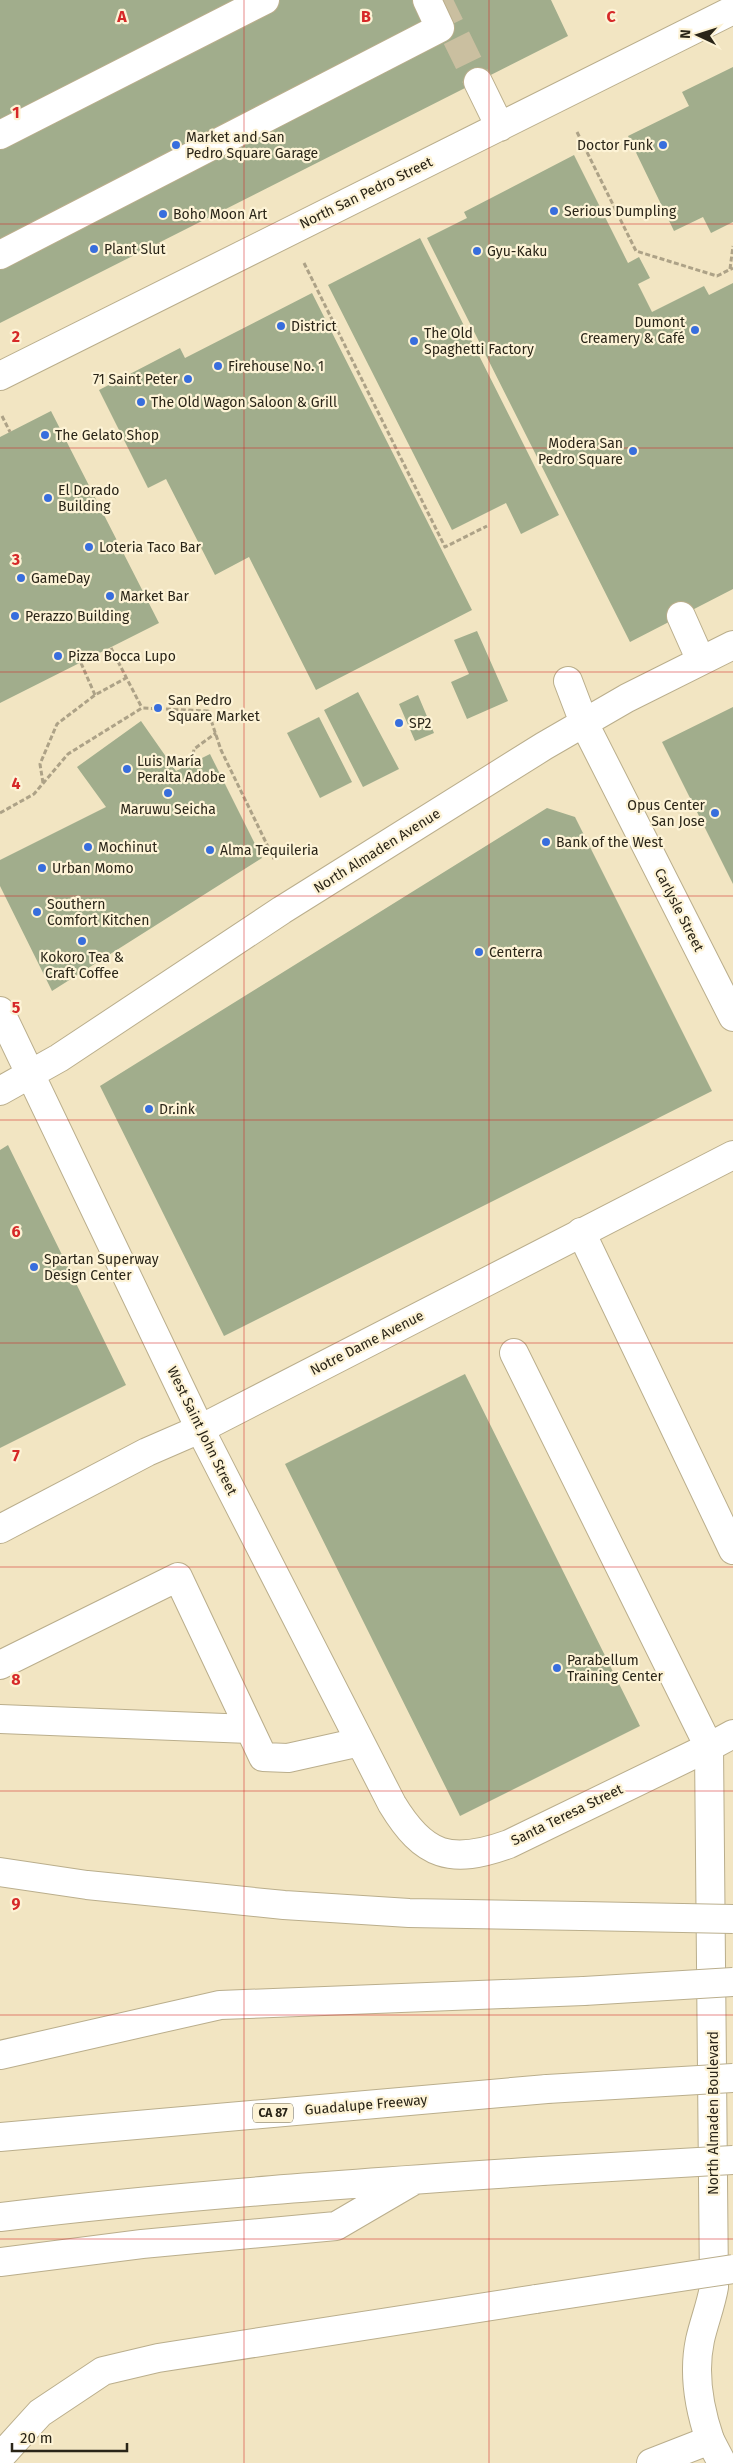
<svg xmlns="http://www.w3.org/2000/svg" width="733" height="2463" font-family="'Fira Sans',sans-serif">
<rect width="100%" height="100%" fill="#f2e5c2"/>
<path fill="#a1ad8c" d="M0 0H551L568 36 0 323Z
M733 67V222L711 233 703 217 674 231 628 136 689 106 682 92Z
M574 155 628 263 639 257 650 278 638 284 652 312 704 286 709 295 733 283V589L630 642 427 238 467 218 464 212Z
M420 238 559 515 521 534 506 503 452 530 328 285Z
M312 293 472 610 316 690 249 557 215 575 166 479 148 488 99 390 180 348 185 358Z
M51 411 159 623 0 703V437Z
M477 631 508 701 467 719 451 682 469 674 454 640Z
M358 692 399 769 363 787 324 710Z
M418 695 434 733 415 741 399 704Z
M733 707V884L662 742Z
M319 717 352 782 320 798 287 733Z
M141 721 176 771 210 754 262 858 52 991 0 886V860L106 807 77 767Z
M547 808 575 817 712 1091 224 1336 100 1086Z
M8 1145 126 1385 0 1448V1150Z
M465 1374 640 1726 460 1816 285 1464Z"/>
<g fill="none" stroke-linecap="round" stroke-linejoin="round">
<path stroke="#cabfa0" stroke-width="28" stroke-dasharray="28 14" stroke-linecap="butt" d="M438 0 478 82"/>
<g stroke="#baae8c" stroke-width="30">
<path id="minor" d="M478 82 500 127
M0 135 265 0
M0 255 440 28 427 0
M0 376 733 10
M681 616 701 661
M568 681 584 723 733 1017
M0 1011 200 1429 392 1804C424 1857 451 1865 509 1844L709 1747 514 1353
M0 1091 59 1058 282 910 544 746 627 698 733 645
M581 1232 733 1550
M0 1665 178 1577 263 1757 288 1758 360 1742
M0 1719 249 1729
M651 2463 710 2440 722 2463"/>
</g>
<g stroke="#baae8c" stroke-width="30">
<path id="major" d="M0 1529 147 1452 200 1429 733 1155
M710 2440C699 2408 693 2373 700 2340 704 2322 711 2305 714 2287L709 1747 733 1734"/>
</g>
<g stroke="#baae8c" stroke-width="30">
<path id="highway" d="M0 1872 87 1885 284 1905 409 1913 582 1916
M0 2055 220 2005 584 1991
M0 2137 547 2089
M0 2217C180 2195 361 2183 542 2171
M0 2262 142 2244 336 2226 413 2181
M0 2457 40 2413 103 2371 158 2358 536 2299"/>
</g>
<path stroke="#ada287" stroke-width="3" stroke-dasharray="5 2.5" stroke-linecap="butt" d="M577 132 636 251 717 276 733 268
M158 243 160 248
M304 263 445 547 487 526
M730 269 733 246
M2 416 10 432
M111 648 142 708
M81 663 95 695
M192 762 194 749 216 733
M43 783 40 764 57 724 95 695 126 678
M0 813 34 794 68 754 142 708 208 711 221 750 274 859"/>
<use href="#minor" stroke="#fff" stroke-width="28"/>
<use href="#major" stroke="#fff" stroke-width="28"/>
<use href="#highway" stroke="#fff" stroke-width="28"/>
<g stroke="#baae8c" stroke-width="30" stroke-linecap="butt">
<path id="highway-bridge" d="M582 1916 733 1919
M584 1991 733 1982
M547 2089 733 2078
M542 2171 733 2160
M536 2299 733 2269"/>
</g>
<use href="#highway-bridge" stroke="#fff" stroke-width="28"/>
</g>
<path fill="none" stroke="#d62828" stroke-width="1" stroke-opacity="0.55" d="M244 0V2463M489 0V2463M0 224H733M0 448H733M0 672H733M0 896H733M0 1120H733M0 1343H733M0 1567H733M0 1791H733M0 2015H733M0 2239H733"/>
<g fill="#386edd" stroke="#fdf3d6" stroke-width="2">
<circle cx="176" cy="145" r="5"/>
<circle cx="663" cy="145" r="5"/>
<circle cx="554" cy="211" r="5"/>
<circle cx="163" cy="214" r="5"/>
<circle cx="94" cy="249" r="5"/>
<circle cx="477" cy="251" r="5"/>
<circle cx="281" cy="326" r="5"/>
<circle cx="695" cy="330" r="5"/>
<circle cx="414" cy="341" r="5"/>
<circle cx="218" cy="366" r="5"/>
<circle cx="188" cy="379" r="5"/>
<circle cx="141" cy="402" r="5"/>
<circle cx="45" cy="435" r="5"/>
<circle cx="633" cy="451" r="5"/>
<circle cx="48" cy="498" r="5"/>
<circle cx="89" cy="547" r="5"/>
<circle cx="21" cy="578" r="5"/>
<circle cx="110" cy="596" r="5"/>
<circle cx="15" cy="616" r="5"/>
<circle cx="58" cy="656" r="5"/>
<circle cx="158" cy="708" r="5"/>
<circle cx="399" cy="723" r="5"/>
<circle cx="127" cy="769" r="5"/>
<circle cx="168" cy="793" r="5"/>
<circle cx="715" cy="813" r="5"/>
<circle cx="546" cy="842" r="5"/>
<circle cx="88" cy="847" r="5"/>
<circle cx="210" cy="850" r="5"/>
<circle cx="42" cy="868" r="5"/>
<circle cx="37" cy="912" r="5"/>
<circle cx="82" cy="941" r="5"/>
<circle cx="479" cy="952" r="5"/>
<circle cx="149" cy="1109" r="5"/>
<circle cx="34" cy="1267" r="5"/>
<circle cx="557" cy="1668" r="5"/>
</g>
<g text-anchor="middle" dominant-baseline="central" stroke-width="4.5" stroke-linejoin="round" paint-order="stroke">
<rect fill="#fdf3d6" stroke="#696351" stroke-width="1" x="253" y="2103.5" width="40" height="19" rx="4"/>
<g font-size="12" font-weight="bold" fill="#2a2518">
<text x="273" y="2113">CA 87</text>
</g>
<g font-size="14" fill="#2a2518" stroke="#fdf3d6" text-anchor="start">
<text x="186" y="137">Market and San<tspan x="186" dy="16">Pedro Square Garage</tspan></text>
<text x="653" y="145" text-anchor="end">Doctor Funk</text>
<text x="564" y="211">Serious Dumpling</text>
<text x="173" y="214">Boho Moon Art</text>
<text x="104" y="249">Plant Slut</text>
<text x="487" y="251">Gyu-Kaku</text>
<text x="685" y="322" text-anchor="end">Dumont<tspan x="685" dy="16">Creamery &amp; Café</tspan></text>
<text x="291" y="326">District</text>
<text x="424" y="333">The Old<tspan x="424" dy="16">Spaghetti Factory</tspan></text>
<text x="228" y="366">Firehouse No. 1</text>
<text x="178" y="379" text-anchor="end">71 Saint Peter</text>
<text x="151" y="402">The Old Wagon Saloon &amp; Grill</text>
<text x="55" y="435">The Gelato Shop</text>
<text x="623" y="443" text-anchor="end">Modera San<tspan x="623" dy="16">Pedro Square</tspan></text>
<text x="58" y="490">El Dorado<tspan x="58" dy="16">Building</tspan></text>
<text x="99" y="547">Loteria Taco Bar</text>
<text x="31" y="578">GameDay</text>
<text x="120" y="596">Market Bar</text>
<text x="25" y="616">Perazzo Building</text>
<text x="68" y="656">Pizza Bocca Lupo</text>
<text x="168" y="700">San Pedro<tspan x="168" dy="16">Square Market</tspan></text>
<text x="409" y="723">SP2</text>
<text x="137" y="761">Luis María<tspan x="137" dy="16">Peralta Adobe</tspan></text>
<text x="705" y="805" text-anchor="end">Opus Center<tspan x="705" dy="16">San Jose</tspan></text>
<text x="168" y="809" text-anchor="middle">Maruwu Seicha</text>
<text x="556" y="842">Bank of the West</text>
<text x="98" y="847">Mochinut</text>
<text x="220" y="850">Alma Tequileria</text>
<text x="52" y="868">Urban Momo</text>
<text x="47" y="904">Southern<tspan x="47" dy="16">Comfort Kitchen</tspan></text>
<text x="489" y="952">Centerra</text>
<text x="82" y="957" text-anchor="middle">Kokoro Tea &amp;<tspan x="82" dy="16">Craft Coffee</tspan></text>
<text x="159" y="1109">Dr.ink</text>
<text x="44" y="1259">Spartan Superway<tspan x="44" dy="16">Design Center</tspan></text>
<text x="567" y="1660">Parabellum<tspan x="567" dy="16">Training Center</tspan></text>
</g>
<g font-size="14" fill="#2a2518" stroke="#fdf3d6">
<text transform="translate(366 193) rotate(-26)">North San Pedro Street</text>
<text transform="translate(377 851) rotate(-32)">North Almaden Avenue</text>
<text transform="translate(679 910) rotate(63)">Carlysle Street</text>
<text transform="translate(367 1343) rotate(-27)">Notre Dame Avenue</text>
<text transform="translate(202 1431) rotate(64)">West Saint John Street</text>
<text transform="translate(567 1815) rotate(-26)">Santa Teresa Street</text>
<text transform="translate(366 2105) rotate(-5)">Guadalupe Freeway</text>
<text transform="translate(713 2113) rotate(-90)">North Almaden Boulevard</text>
</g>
</g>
<g font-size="16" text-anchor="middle" font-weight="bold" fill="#d62828" stroke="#fdf3d6" stroke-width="4.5" stroke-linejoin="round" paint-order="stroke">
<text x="122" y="22">A</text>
<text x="366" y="22">B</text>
<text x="611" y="22">C</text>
<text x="16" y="118">1</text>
<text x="16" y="342">2</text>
<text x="16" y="565">3</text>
<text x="16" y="789">4</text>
<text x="16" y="1013">5</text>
<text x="16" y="1237">6</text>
<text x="16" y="1461">7</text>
<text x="16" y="1685">8</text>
<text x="16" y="1909">9</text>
</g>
<g transform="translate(698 35) rotate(274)" stroke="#fdf3d6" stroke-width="4" paint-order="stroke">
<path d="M0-4L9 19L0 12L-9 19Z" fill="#2a2518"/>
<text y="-8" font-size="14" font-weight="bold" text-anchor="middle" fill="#2a2518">N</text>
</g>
<path d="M12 2443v8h115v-8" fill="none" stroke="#2a2518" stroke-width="2.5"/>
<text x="20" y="2443" font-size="15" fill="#2a2518" stroke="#fdf3d6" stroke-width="4" paint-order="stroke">20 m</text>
</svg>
